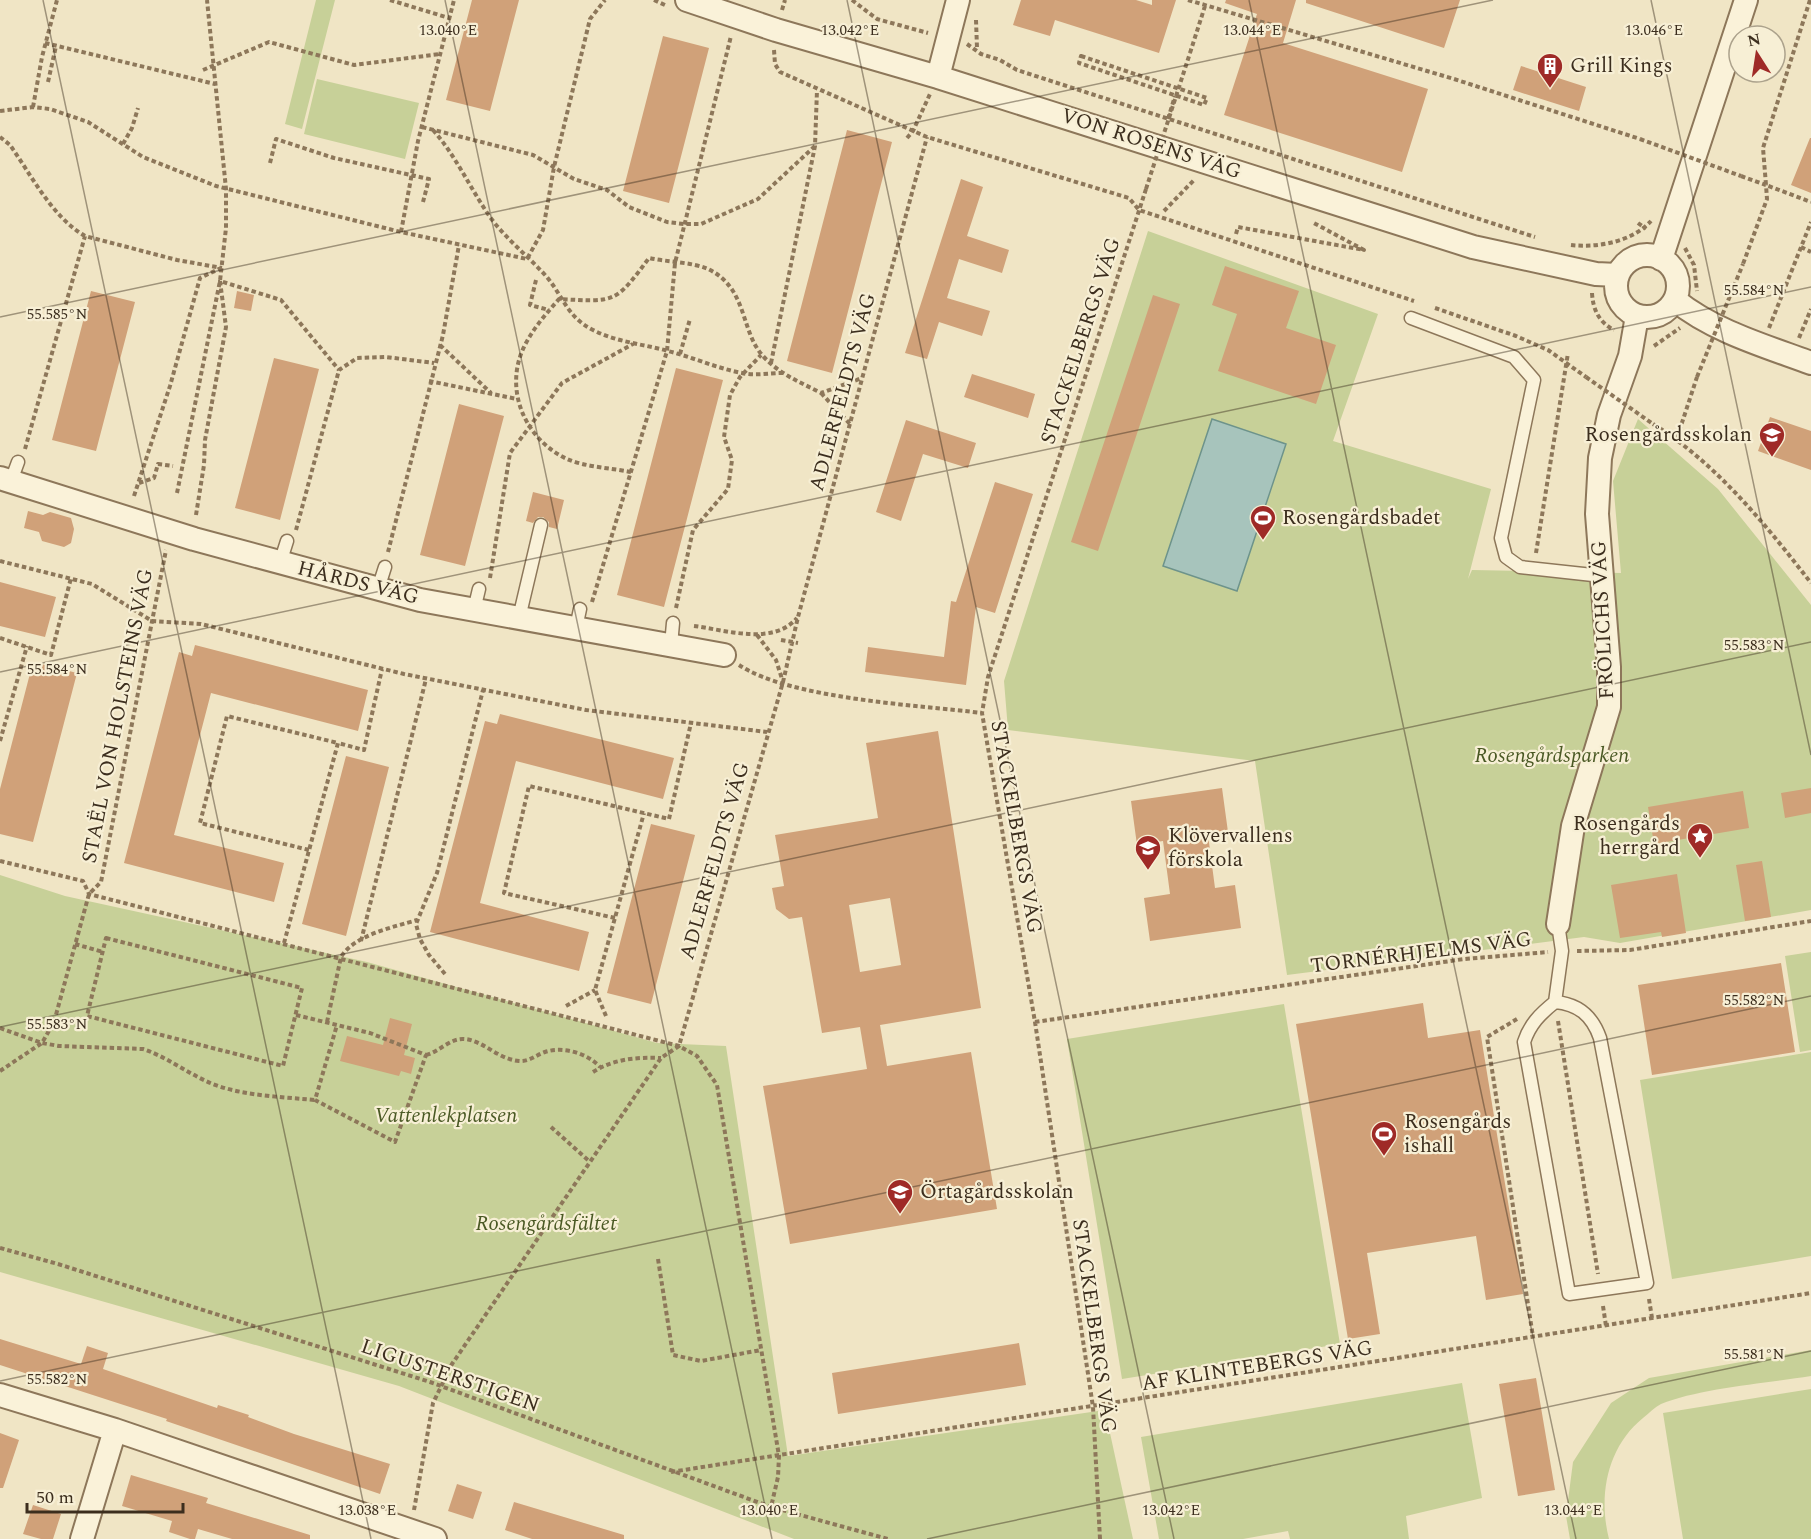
<svg xmlns="http://www.w3.org/2000/svg" width="1811" height="1539" font-family="Spectral,serif">
<rect width="100%" height="100%" fill="#f0e5c5"/>
<path fill="#c7d098" d="M316 0H335L302 129 285 124Z
M317 79 419 103 405 159 304 134Z
M1148 231 1378 314 1333 441 1491 489 1468 579 1472 570 1621 573 1613 481 1638 419 1718 489 1811 605V910L1620 943 1584 937 1287 975 1255 761 1008 730 1004 681Z
M0 875 65 896 367 962 657 1043 726 1046 788 1456 1105 1410 1133 1539H794L399 1386 0 1272Z
M1811 952V1050L1800 1052 1785 956Z
M1284 1004 1340 1344 1122 1379 1067 1039Z
M1811 1052V1256L1672 1279 1640 1080Z
M1811 1350V1376C1768 1383 1700 1388 1661 1404 1655 1407 1649 1413 1643 1418 1607 1447 1598 1496 1609 1539H1570L1566 1516 1573 1462 1611 1403 1649 1378Z
M1462 1383 1482 1498 1406 1516 1409 1539H1290L1288 1531 1243 1539H1159L1141 1437Z
M1811 1389V1539H1683L1663 1413Z"/>
<path fill="#a7c4bc" stroke="#6d938b" stroke-width="1.5" d="M1212 419 1286 444 1237 591 1163 566Z"/>
<path fill="#d0a179" fill-rule="evenodd" d="M472 0H519L490 111 446 100Z
M1021 0H1136L1152 5V0H1176L1159 53 1055 20 1050 36 1013 25Z
M1226 0H1296L1283 43 1428 89 1402 172 1224 115 1257 14 1225 3Z
M1306 0H1460L1444 48 1306 3Z
M663 36 709 48 669 203 623 191Z
M1521 66 1586 87 1579 111 1513 90Z
M847 130 892 142 832 373 787 361Z
M1810 138H1811V193L1791 185Z
M961 179 983 187 967 236 1009 250 1002 273 959 259 947 298 990 311 982 336 939 322 927 359 905 353Z
M1225 266 1299 291 1286 328 1336 345 1316 404 1218 371 1237 314 1212 305Z
M91 291 135 302 96 451 52 440Z
M237 291 254 295 251 311 234 308Z
M1153 295 1180 304 1098 551 1071 542Z
M274 358 319 369 280 520 235 508Z
M676 368 723 380 664 607 617 595Z
M972 374 1035 394 1028 418 964 397Z
M459 404 504 416 465 566 420 555Z
M1770 417 1811 431V470L1758 451Z
M906 420 976 443 968 468 923 454 901 521 876 512Z
M995 482 1033 494 995 613 976 607 966 685 865 672 868 647 944 657 951 601 956 602Z
M533 492 564 500 557 529 549 527V522L543 517H538L533 523 526 521Z
M28 511 43 515 50 512 71 518 74 529 71 543 64 547 42 541 39 532 24 528Z
M0 582 56 597 45 637 0 626Z
M195 645 368 690 358 731 211 693 174 835 284 863 274 902 124 863 179 652 192 656Z
M33 662 77 673 33 842 0 834V789Z
M500 714 674 758 663 799 516 761 480 903 589 932 579 971 430 932 485 721 497 724Z
M938 731 981 1008 880 1025 887 1066 971 1052 997 1209 790 1244 763 1086 867 1069 860 1027 822 1033 802 917 789 919 776 909 772 888 784 886 775 835 878 818 866 743ZM890 898 901 965 860 972 849 905Z
M346 756 389 767 346 936 302 924Z
M1222 788 1228 832 1208 835 1215 888 1235 885 1241 928 1150 941 1144 898 1170 894 1163 841 1137 845 1131 801Z
M1811 788V813L1785 818 1781 793Z
M1743 791 1749 828 1654 844 1648 807Z
M651 824 695 835 651 1004 607 993Z
M1762 861 1771 917 1745 921 1736 865Z
M1677 874 1686 933 1662 937 1661 932 1620 938 1611 885Z
M1781 963 1795 1052 1652 1075 1638 985Z
M1423 1003 1428 1038 1480 1030 1523 1294 1486 1300 1476 1236 1367 1253 1380 1334 1348 1339 1296 1024Z
M390 1018 412 1024 404 1055 415 1058 411 1074 401 1071 399 1076 340 1061 347 1036 383 1045Z
M0 1339 81 1364 87 1346 108 1353 103 1369 217 1408 218 1405 249 1415 248 1417 294 1434 390 1464 380 1494 166 1421 167 1419 0 1365Z
M1019 1343 1026 1385 838 1414 832 1373Z
M1536 1378 1555 1490 1518 1496 1499 1384Z
M0 1433 19 1440 3 1488H0Z
M131 1475 208 1498 206 1503 310 1535V1539H232L198 1529 195 1539H190L169 1532 172 1521 122 1506Z
M457 1484 482 1492 473 1519 448 1511Z
M514 1502 624 1535V1539H532L505 1530Z
M33 1505 61 1514 53 1539H41L23 1534Z"/>
<g fill="none" stroke-linecap="round" stroke-linejoin="round">
<g stroke="#8d775a" stroke-width="15">
<path id="service" d="M1411 318 1514 357 1534 380 1501 538 1506 557 1520 567 1602 576
M11 481 18 462
M280 563 287 541
M378 589 385 567
M474 610 479 589
M519 618 541 525
M576 628 580 609
M671 645 673 623
M1555 1002C1578 1004 1592 1015 1600 1038L1647 1283 1569 1294 1524 1042C1530 1024 1540 1014 1555 1002L1562 951 1558 924"/>
</g>
<g stroke="#8d775a" stroke-width="26">
<path id="minor" d="M687 0 776 30 938 77 1473 247 1596 274 1618 275
M938 77 958 0
M1616 286a31 31 0 1 1 62 0a31 31 0 1 1-62 0Z
M1661 259 1746 0
M1675 300C1713 331 1765 346 1811 363
M0 478 194 539 420 600 724 655
M1558 924 1573 826 1609 707V667L1597 514 1600 458 1609 415 1630 356 1637 316
M0 1395 115 1430 435 1539
M82 1539 115 1430"/>
</g>
<path stroke="#8d775a" stroke-width="4" stroke-dasharray="4.5 3" stroke-linecap="butt" d="M390 0 449 18
M654 0 667 6
M852 0 877 19 928 33
M1188 0 1454 79 1640 139
M1810 0 1763 148 1766 185 1811 202
M782 10 785 0
M976 20 977 48
M45 43 215 84
M967 44 981 54 1000 60 1017 70 1535 237
M774 50 775 64 780 72 927 137 1129 198 1139 210 1414 301
M1190 53 1205 6
M1081 56 1207 98 1204 105 1079 63Z
M203 70 269 42 354 65 440 54
M48 82 56 46
M33 107 42 57 57 0
M0 111 33 107 50 109 88 122 143 157 216 186 401 232 527 259 543 230 554 167 590 19 605 0
M1168 119 1175 96
M422 127 533 155 574 179 607 190 629 207 667 222 684 224H701L758 199 815 146
M433 130C456 156 470 188 490 217 506 239 528 256 546 276 563 296 567 317 593 330 616 342 643 344 668 351 692 357 716 368 742 373 754 376 770 373 782 373
M0 137 10 145C32 176 52 217 85 236L177 260 222 268
M907 138 913 131 930 94
M123 144 132 128 138 108
M270 163 276 139 334 158 429 179 423 202
M1741 176 1766 185 1767 199 1743 264
M1164 211 1195 179
M1638 223 1646 229
M401 232 418 141 454 0
M1236 234 1238 227 1364 250 1312 222
M1571 245C1597 248 1632 242 1651 221
M1801 247 1811 252
M1685 248 1694 265 1697 291
M536 280 530 305 549 310
M1592 293C1593 310 1599 322 1614 330
M1435 308 1516 336 1548 350 1586 377
M1769 328 1811 222
M1799 338 1811 309
M440 345 491 393
M1654 346 1680 328
M680 354 690 319
M771 363 815 146 817 90
M429 381 517 399
M821 393 850 424
M1653 424C1716 463 1766 525 1811 583
M1677 438 1697 377
M25 449 85 236
M631 472C611 468 585 467 567 459 524 439 502 387 526 343 535 326 547 313 559 299 615 302 615 304 649 258 667 262 692 262 708 269 748 288 740 331 763 356 779 374 800 382 821 393L862 378
M139 483 154 478 158 464 173 466
M177 493 220 281 226 228V189L207 0
M134 496 170 386 200 278 221 268
M196 515 204 465 205 440 226 327 220 281 281 300 339 370
M296 530 339 370 357 358 386 357 434 363
M388 552 443 335 459 245
M1536 553 1568 353
M0 561 92 584 152 621 201 624 404 674 586 710 767 732
M490 578 510 453 562 383 633 344
M592 602 667 351 675 263 731 36
M676 608 693 530 728 489 732 460 724 437 730 395 740 377 761 355
M694 626C726 630 773 646 797 618
M757 635 776 660 782 679
M0 638 51 655 71 578
M781 640 798 643
M739 665C791 699 917 705 982 713
M0 741 27 646
M309 850 200 823 227 716 338 743
M0 861 83 881 89 894 679 1046 697 1056 717 1085 779 1456 778 1477 771 1507
M615 918 504 893 529 786 669 819 691 723
M106 938 302 988 283 1066 87 1016Z
M361 941 426 679
M284 943 338 743 364 750 382 669
M75 944 103 952
M1577 951 1630 950 1811 921
M445 974 429 955 420 939 416 924 437 873 483 690
M566 1006 595 990
M296 1015 337 1025 315 1100 395 1142 426 1055 370 1033 337 1025
M606 1016 595 990 644 813
M1517 1019 1487 1037 1533 1337
M1558 1021 1598 1274
M327 1022 341 957C354 935 394 927 417 920
M1035 1022 1464 959 1548 952
M0 1028 42 1043 59 1046 143 1049C170 1058 192 1077 218 1086 248 1096 283 1097 315 1100
M426 1055C439 1052 450 1038 464 1039 483 1040 497 1059 519 1061 529 1062 536 1055 545 1052 563 1046 587 1053 600 1067
M0 1071 42 1043 54 1022 89 894 101 882 166 550
M593 1072C613 1059 637 1057 661 1058
M551 1127 589 1161
M0 1248 58 1264 430 1382 771 1507 888 1539
M658 1259 673 1355 701 1361 761 1350
M1649 1299 1652 1318
M1603 1306 1606 1326
M671 1472 1811 1293
M414 1510 433 1403 452 1364 661 1058 679 1046 783 682 798 617 927 137
M1100 1539 1093 1407 1035 1022 982 713 988 677 1146 189"/>
<use href="#service" stroke="#faf2d9" stroke-width="12"/>
<use href="#minor" stroke="#faf2d9" stroke-width="22"/>
<path stroke="#8d775a" stroke-width="4" stroke-dasharray="4.5 3" stroke-linecap="butt" d="M1640 139 1741 176
M1146 189 1190 53
M1586 377 1653 424
M1697 377 1743 264"/>
</g>
<path fill="none" stroke="#3c2e1e" stroke-width="1.5" stroke-opacity="0.45" d="M43 0 371 1539M445 0 772 1539M847 0 1174 1539M1249 0 1576 1539M1651 0 1811 755M0 317 1493 0M0 672 1811 287M0 1027 1811 642M0 1381 1811 996M927 1539 1811 1351"/>
<defs>
<g id="building-pin" transform="scale(1.35)"><path d="M0 17L-7.5 6A9.5 9.5 0 1 1 7.5 6Z" fill="#9f2a27" stroke="#f7efd5"/><path d="M-4-6H4V6H1V3H-1V6H-4ZM-2.5-4.3h1.7v1.8h-1.7ZM.8-4.3h1.7v1.8H.8ZM-2.5-1h1.7V.8h-1.7ZM.8-1h1.7V.8H.8Z" fill="#fff"/></g>
<g id="school-pin" transform="scale(1.35)"><path d="M0 17L-7.5 6A9.5 9.5 0 1 1 7.5 6Z" fill="#9f2a27" stroke="#f7efd5"/><path d="M0-5L7-2L0 1L-7-2ZM-4 1L0 2.5L4 1V4Q0 6-4 4Z" fill="#fff"/></g>
<g id="stadium-pin" transform="scale(1.35)"><path d="M0 17L-7.5 6A9.5 9.5 0 1 1 7.5 6Z" fill="#9f2a27" stroke="#f7efd5"/><path d="M0-5a6.5 5 0 1 0 0 10a6.5 5 0 1 0 0-10ZM-3.5-1.8h7v3.6h-7Z" fill="#fff"/></g>
<g id="sight-pin" transform="scale(1.35)"><path d="M0 17L-7.5 6A9.5 9.5 0 1 1 7.5 6Z" fill="#9f2a27" stroke="#f7efd5"/><path d="M0-6L1.8-2.2L6-1.7L2.9 1.2L3.7 5.4L0 3.3L-3.7 5.4L-2.9 1.2L-6-1.7L-1.8-2.2Z" fill="#fff"/></g>
</defs>
<g fill-rule="evenodd">
<use href="#building-pin" x="1550" y="66"/>
<use href="#school-pin" x="1772" y="435"/>
<use href="#stadium-pin" x="1263" y="518"/>
<use href="#sight-pin" x="1700" y="836"/>
<use href="#school-pin" x="1148" y="848"/>
<use href="#stadium-pin" x="1384" y="1134"/>
<use href="#school-pin" x="900" y="1192"/>
</g>
<g text-anchor="middle" dominant-baseline="central" stroke-width="4.5" stroke-linejoin="round" paint-order="stroke">
<g font-size="21" fill="#3c2e1e" stroke="#f7efd5" text-anchor="start">
<text x="1570" y="66">Grill Kings</text>
<text x="1752" y="435" text-anchor="end">Rosengårdsskolan</text>
<text x="1282" y="518">Rosengårdsbadet</text>
<text x="1680" y="824" text-anchor="end">Rosengårds<tspan x="1680" dy="24">herrgård</tspan></text>
<text x="1168" y="836">Klövervallens<tspan x="1168" dy="24">förskola</tspan></text>
<text x="1404" y="1122">Rosengårds<tspan x="1404" dy="24">ishall</tspan></text>
<text x="920" y="1192">Örtagårdsskolan</text>
</g>
<g font-size="21" fill="#3c2e1e" stroke="#f7efd5">
<text transform="translate(1151 144) rotate(18)">VON ROSENS VÄG</text>
<text transform="translate(1081 341) rotate(-72)">STACKELBERGS VÄG</text>
<text transform="translate(843 392) rotate(-75)">ADLERFELDTS VÄG</text>
<text transform="translate(358 583) rotate(14)">HÅRDS VÄG</text>
<text transform="translate(1603 620) rotate(-93)">FRÖLICHS VÄG</text>
<text transform="translate(118 716) rotate(-79)">STAËL VON HOLSTEINS VÄG</text>
<text transform="translate(1016 827) rotate(80)">STACKELBERGS VÄG</text>
<text transform="translate(715 861) rotate(-74)">ADLERFELDTS VÄG</text>
<text transform="translate(1421 953) rotate(-7)">TORNÉRHJELMS VÄG</text>
<text transform="translate(1094 1326) rotate(82)">STACKELBERGS VÄG</text>
<text transform="translate(1257 1366) rotate(-9)">AF KLINTEBERGS VÄG</text>
<text transform="translate(450 1376) rotate(19)">LIGUSTERSTIGEN</text>
</g>
<g font-size="21" font-style="italic" fill="#4a5924" stroke="#f7efd5">
<text x="1552" y="756">Rosengårdsparken</text>
<text x="446" y="1116">Vattenlekplatsen</text>
<text x="546" y="1224">Rosengårdsfältet</text>
</g>
</g>
<g font-size="15" text-anchor="middle" fill="#3c2e1e" stroke="#f7efd5" stroke-width="4.5" stroke-linejoin="round" paint-order="stroke">
<text x="448" y="35">13.040°E</text>
<text x="850" y="35">13.042°E</text>
<text x="1252" y="35">13.044°E</text>
<text x="1654" y="35">13.046°E</text>
<text x="1754" y="295">55.584°N</text>
<text x="57" y="319">55.585°N</text>
<text x="1754" y="650">55.583°N</text>
<text x="57" y="674">55.584°N</text>
<text x="1754" y="1005">55.582°N</text>
<text x="57" y="1029">55.583°N</text>
<text x="1754" y="1359">55.581°N</text>
<text x="57" y="1384">55.582°N</text>
<text x="367" y="1515">13.038°E</text>
<text x="769" y="1515">13.040°E</text>
<text x="1171" y="1515">13.042°E</text>
<text x="1573" y="1515">13.044°E</text>
</g>
<g transform="translate(1757 54) rotate(348)"><circle r="28" fill="#f7efd5" stroke="#aca28c" stroke-width="1.5"/>
<path d="M0-4.5L10 22L0 15L-10 22Z" fill="#9f2a27"/>
<text y="-9" font-size="16" font-weight="bold" text-anchor="middle" fill="#3c2e1e">N</text>
</g>
<path d="M27 1503v9h156v-9" fill="none" stroke="#3c2e1e" stroke-width="3"/>
<text x="36" y="1503" font-size="18" fill="#3c2e1e" stroke="#f7efd5" stroke-width="4.5" paint-order="stroke">50 m</text>
</svg>
